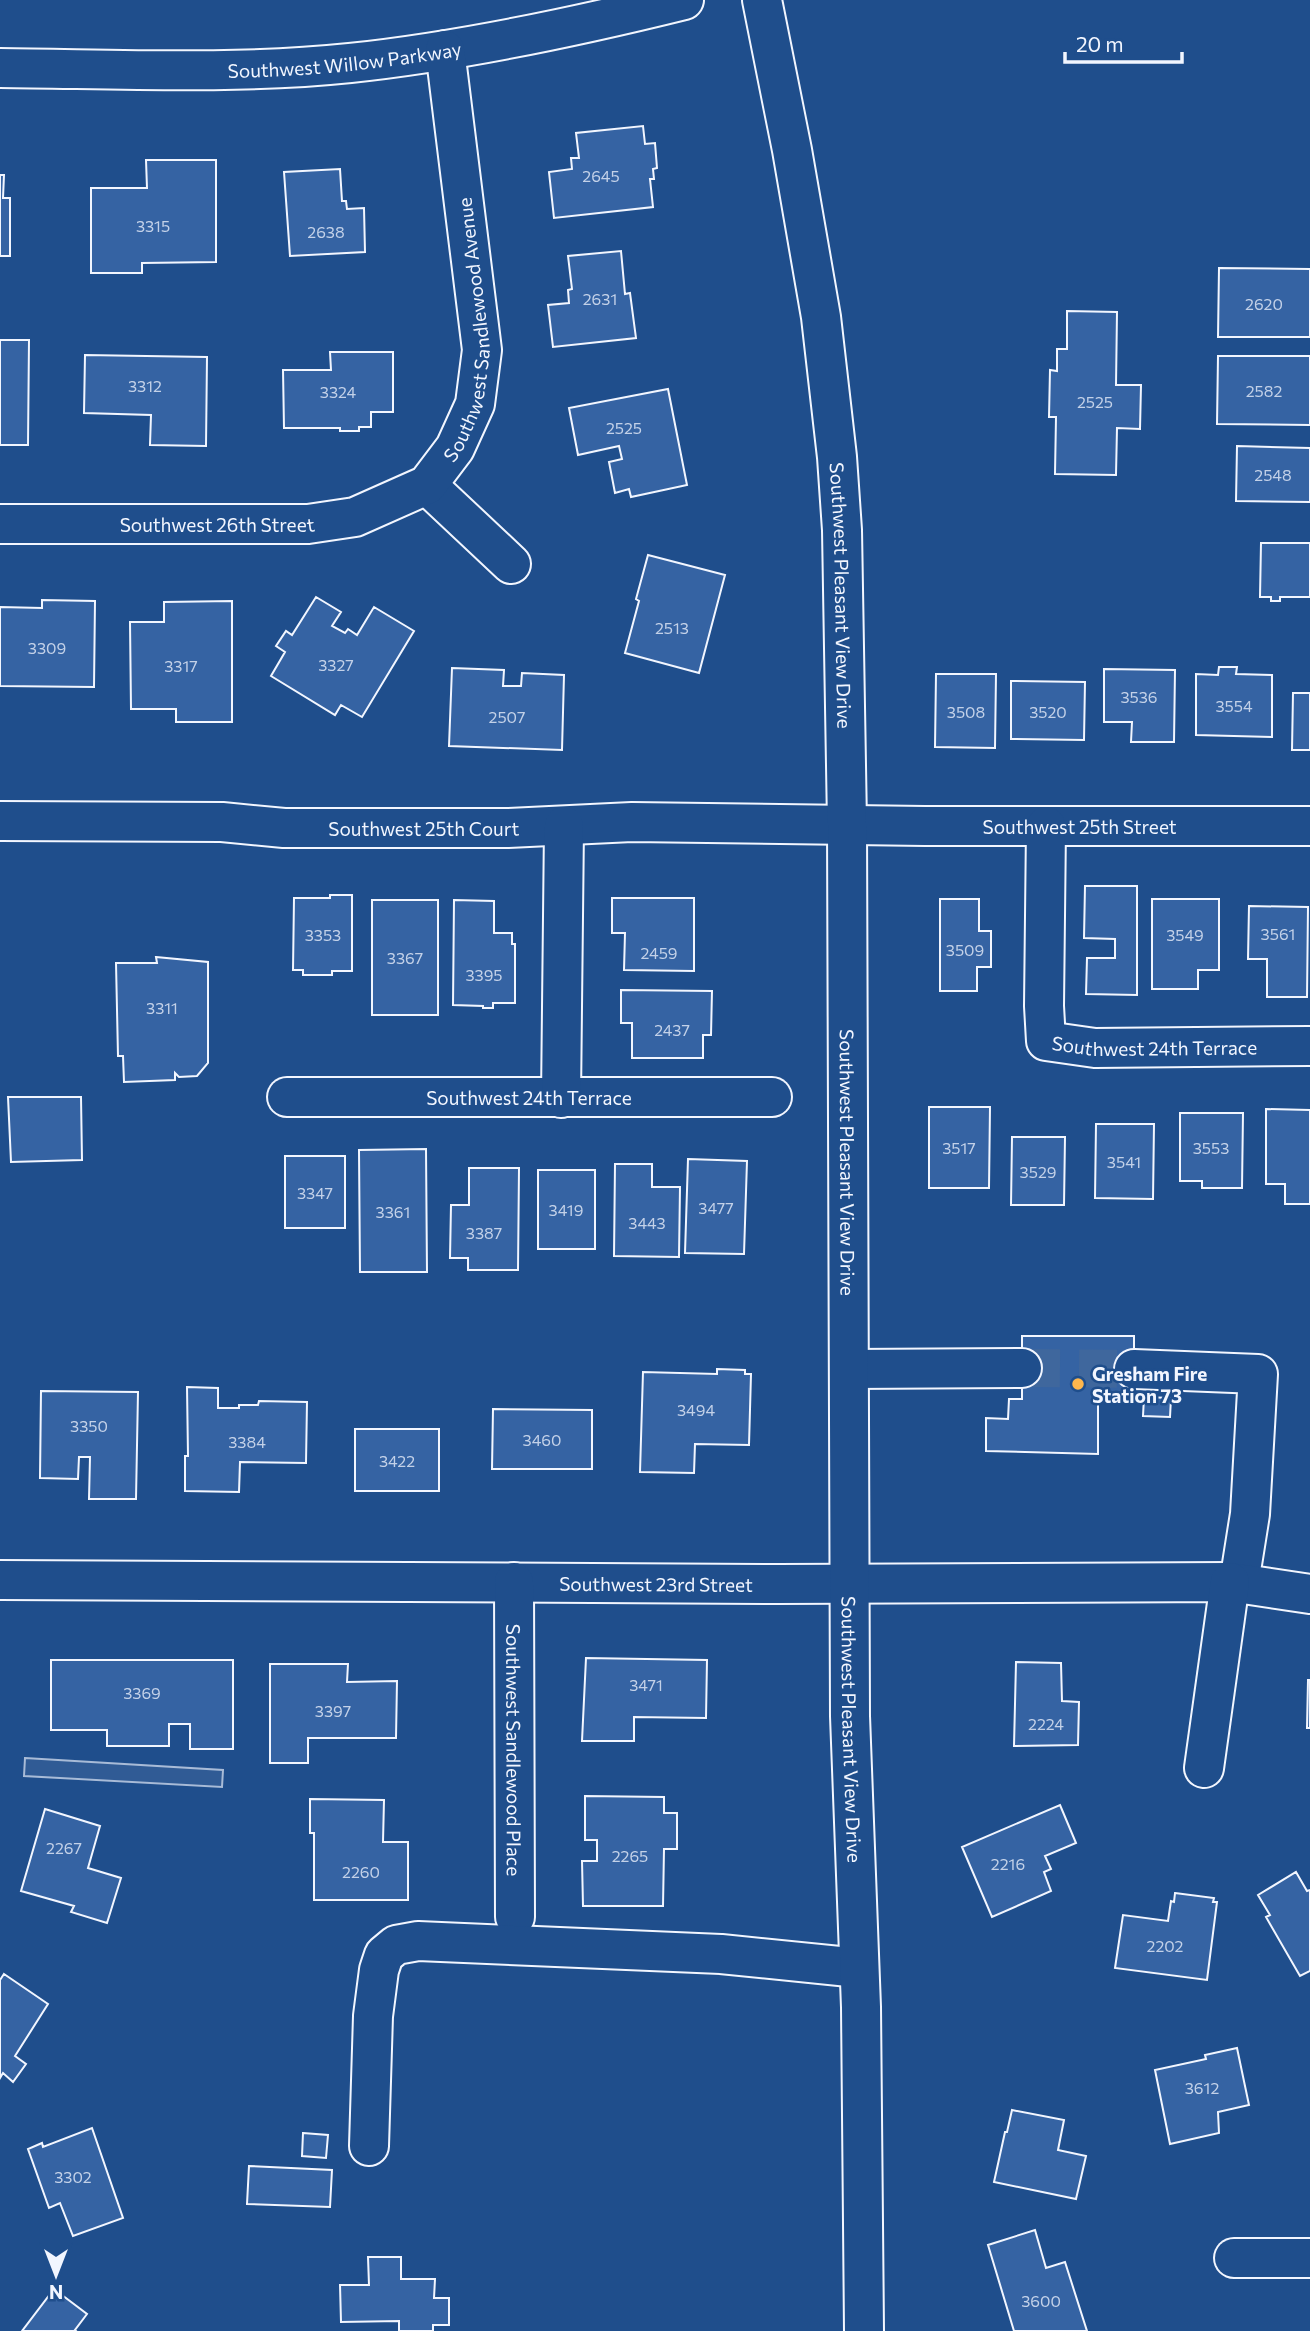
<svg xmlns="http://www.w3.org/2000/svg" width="1310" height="2331" font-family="Commissioner,sans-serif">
<rect width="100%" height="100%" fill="#1f4e8c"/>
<path fill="#305b95" stroke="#a8bbd7" stroke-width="2" d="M25 1758 223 1770 222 1787 24 1776Z"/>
<path fill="#3563a3" stroke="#f2f6ff" stroke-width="2" d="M643 126 645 144 655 143 657 168 653 169 654 179H650L653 207 554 218 549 172 572 169 571 158H579L576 133Z
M146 160H216V262L142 263V273H91V188H147Z
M340 169 342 201H346L347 209 364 208 365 252 290 256 284 172Z
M0 175H4L3 198H10V256H0Z
M621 251 625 294 630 293 636 338 553 347 548 305 569 303 568 290 572 289 568 256Z
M1219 268 1310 269V337H1218Z
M1067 311 1117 312 1116 385H1141L1140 429 1117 428 1116 475 1055 474 1056 417H1049L1050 370 1057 371V349H1067Z
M0 340H29L28 445H0Z
M330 352H393V412H371V427H359V431H340V428H284L283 370H331Z
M85 355 207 357 206 446 150 445 151 415 84 413Z
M1218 356H1310V425L1217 424Z
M668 389 687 485 631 497 629 489 615 493 609 462 622 459 619 446 578 455 569 408Z
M1237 446 1310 448V502L1236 501Z
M1261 543H1310V597H1280V601H1271V597H1260Z
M648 555 725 575 699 673 625 653 639 601 636 599Z
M316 597 341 612 332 626 345 633 348 629 357 635 374 607 414 631 362 717 341 705 335 715 271 676 285 652 276 646 286 631 292 635Z
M42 600 95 601 94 687 0 686V607L42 608Z
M232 601V722H176V709H131L130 622H164V602Z
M1219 667H1237L1236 674 1272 675V737L1196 735V674L1218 675Z
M452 668 504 670 503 686H521L522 673 564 675 562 750 449 746Z
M1104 669 1175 670 1174 742H1131L1132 722H1104Z
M936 674H996L995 748 935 747Z
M1011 681 1085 682 1084 740 1011 739Z
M1293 693H1310V750H1292Z
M1085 886H1137V995L1086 994 1087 958H1115V939L1084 938Z
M330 895H352V971H332V975H303V970H293L294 898H330Z
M612 898H694V971L624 970 625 933H612Z
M940 899H979V931H991V967H977V991H940Z
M1152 899H1219V970H1198V989H1152Z
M372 900H438V1015H372Z
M454 900 494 901V933H512V944H515V1003H493V1008H483V1006L453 1005Z
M1249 906 1308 907 1307 997H1267V959H1248Z
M156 957 208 962V1063L197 1076 179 1077 175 1073V1080L124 1082 123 1056H118L116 963H157Z
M621 990 712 991 711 1035H703V1058H632V1023H621Z
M8 1097H81L82 1160 11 1162Z
M929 1107H990L989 1188H929Z
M1266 1109 1310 1110V1204H1285V1184H1266Z
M1180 1113H1243L1242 1188H1202V1181H1180Z
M1096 1124H1154L1153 1199 1095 1198Z
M1012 1137H1065L1064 1205H1011Z
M426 1149 427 1272H360L359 1150Z
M285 1156H345V1228H285Z
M688 1159 747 1161 744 1254 685 1253Z
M615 1164H652V1187H680L679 1257 614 1256Z
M469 1168H519L518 1270H468V1258H450L451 1205H469Z
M538 1170H595V1249H538Z
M1022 1336H1134V1402H1098V1454L986 1451V1418L1008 1419 1009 1399H1022Z
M717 1369 745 1370V1374H751L749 1445 695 1444 694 1473 640 1472 643 1372 717 1374Z
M187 1387 218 1388V1408H239V1405H258L259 1401 307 1402 306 1463 240 1462 239 1492 185 1491V1456H188Z
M41 1391 138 1392 136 1499H89L90 1457H79L78 1479 40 1478Z
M1144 1397 1171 1398 1170 1417 1143 1416Z
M493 1409 592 1410V1469H492Z
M355 1429H439V1491H355Z
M586 1658 707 1660 706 1718 634 1717V1741H582Z
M51 1660H233V1749H190V1724H169V1746H107V1730H51Z
M1016 1662 1061 1663 1062 1701 1079 1702 1078 1745 1014 1746Z
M270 1664H348L347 1682 397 1681 396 1738H308V1763H270Z
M1308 1680H1310V1728H1307Z
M585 1796 664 1797V1813H677V1849H664L663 1906H583L582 1861H597V1840H585Z
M310 1799 384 1800 383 1842H408V1900H314V1833H310Z
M1060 1805 1076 1843 1045 1856 1051 1869 1044 1872 1051 1891 992 1917 962 1847Z
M45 1809 100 1826 88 1868 121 1878 107 1923 71 1912 74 1906 21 1891Z
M1296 1872 1307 1891 1310 1890V1971L1300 1976 1266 1917 1270 1915 1258 1895Z
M1175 1893 1214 1898 1213 1902H1217L1207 1980 1115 1968 1123 1915 1168 1921 1171 1901 1174 1902Z
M4 1974 48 2004 15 2056 26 2064 13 2082 3 2073 0 2078V1980Z
M1237 2048 1249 2105 1218 2112 1219 2133 1170 2144 1155 2070 1206 2059 1205 2055Z
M1012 2110 1064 2120 1058 2150 1086 2156 1076 2199 994 2182 1005 2132H1007Z
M92 2128 123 2218 73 2236 60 2203 49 2208 28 2149 42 2143 43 2147Z
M303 2133 328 2135 326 2158 302 2156Z
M249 2166 332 2170 330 2207 247 2204Z
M1035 2230 1046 2268 1065 2262 1087 2331H1014L988 2245Z
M368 2257H401V2279H435L434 2298H449V2325H433V2331H399V2321L341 2322 340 2285H369Z
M54 2289 87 2314 75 2330 76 2331H22Z"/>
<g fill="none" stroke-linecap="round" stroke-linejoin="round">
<path stroke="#3f679d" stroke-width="38" stroke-dasharray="38 19" stroke-linecap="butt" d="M1022 1368 1134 1369"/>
<g stroke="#f2f6ff" stroke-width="42">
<g id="minor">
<path id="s1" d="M0 68C117 69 234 75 350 63 463 51 575 27 684 0"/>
<path d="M427 485 511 564"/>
<path id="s2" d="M0 524H308L355 517 427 485 455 448 475 404 482 350 445 50"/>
<path id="s3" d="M0 821 222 822 284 828H508L632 822 925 826H1310"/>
<path id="s4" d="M1046 826 1044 1006 1046 1041 1095 1048 1310 1046"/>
<path id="s5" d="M287 1097H772"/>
<path d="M561 1098 564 826"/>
<path d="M849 1369 1022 1368"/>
<path d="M1134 1369 1258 1374 1250 1514 1239 1583"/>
<path id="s6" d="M0 1580 779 1584 1230 1582 1310 1594"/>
<path id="s7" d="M514 1582 515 1917"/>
<path d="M1204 1768 1230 1582"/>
<path d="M369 2146 373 2016 379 1970 384 1955 396 1945 418 1941 721 1954 859 1968"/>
<path d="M1234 2258H1310"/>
</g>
</g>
<g stroke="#f2f6ff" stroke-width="42">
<g id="major">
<path id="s8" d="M762 0 792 150 821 317 837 457 842 530 847 824 850 1716 861 2007 864 2331"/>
</g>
</g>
<use href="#minor" stroke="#1f4e8c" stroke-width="38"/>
<use href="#major" stroke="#1f4e8c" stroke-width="38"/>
</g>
<circle fill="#ffb74d" stroke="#1f4e8c" stroke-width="2.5" cx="1078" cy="1384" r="7"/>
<g text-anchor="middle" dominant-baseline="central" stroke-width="5" stroke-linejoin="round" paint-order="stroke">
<g font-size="16" fill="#c3d1e8">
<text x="601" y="175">2645</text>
<text x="153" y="225">3315</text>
<text x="326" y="231">2638</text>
<text x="600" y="298">2631</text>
<text x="1264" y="303">2620</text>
<text x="145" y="385">3312</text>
<text x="1264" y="390">2582</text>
<text x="338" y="391">3324</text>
<text x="1095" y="401">2525</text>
<text x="624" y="427">2525</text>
<text x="1273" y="474">2548</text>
<text x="672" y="627">2513</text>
<text x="47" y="647">3309</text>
<text x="336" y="664">3327</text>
<text x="181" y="665">3317</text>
<text x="1139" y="696">3536</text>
<text x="1234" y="705">3554</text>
<text x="966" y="711">3508</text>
<text x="1048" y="711">3520</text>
<text x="507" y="716">2507</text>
<text x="1278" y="933">3561</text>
<text x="323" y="934">3353</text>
<text x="1185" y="934">3549</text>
<text x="965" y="949">3509</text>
<text x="659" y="952">2459</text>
<text x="405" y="957">3367</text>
<text x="484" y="974">3395</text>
<text x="162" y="1007">3311</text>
<text x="672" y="1029">2437</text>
<text x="959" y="1147">3517</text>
<text x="1211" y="1147">3553</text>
<text x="1124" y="1161">3541</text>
<text x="1038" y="1171">3529</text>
<text x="315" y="1192">3347</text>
<text x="716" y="1207">3477</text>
<text x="566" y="1209">3419</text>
<text x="393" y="1211">3361</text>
<text x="647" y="1222">3443</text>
<text x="484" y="1232">3387</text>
<text x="696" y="1409">3494</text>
<text x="89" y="1425">3350</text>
<text x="542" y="1439">3460</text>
<text x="247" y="1441">3384</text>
<text x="397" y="1460">3422</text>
<text x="646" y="1684">3471</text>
<text x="142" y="1692">3369</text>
<text x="333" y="1710">3397</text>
<text x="1046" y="1723">2224</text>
<text x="64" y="1847">2267</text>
<text x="630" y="1855">2265</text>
<text x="1008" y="1863">2216</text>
<text x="361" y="1871">2260</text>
<text x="1165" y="1945">2202</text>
<text x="1202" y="2087">3612</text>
<text x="73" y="2176">3302</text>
<text x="1041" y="2300">3600</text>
</g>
<g font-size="19" fill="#f2f6ff" stroke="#1f4e8c">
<text stroke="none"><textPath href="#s1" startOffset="345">Southwest Willow Parkway</textPath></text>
<text stroke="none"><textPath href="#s2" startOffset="602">Southwest Sandlewood Avenue</textPath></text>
<text stroke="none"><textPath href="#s2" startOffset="217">Southwest 26th Street</textPath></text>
<text stroke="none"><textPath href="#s8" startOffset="602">Southwest Pleasant View Drive</textPath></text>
<text stroke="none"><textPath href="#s3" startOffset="1080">Southwest 25th Street</textPath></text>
<text stroke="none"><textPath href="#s3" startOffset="424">Southwest 25th Court</textPath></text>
<text stroke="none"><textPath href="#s4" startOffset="324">Southwest 24th Terrace</textPath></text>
<text stroke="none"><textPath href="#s5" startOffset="242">Southwest 24th Terrace</textPath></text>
<text stroke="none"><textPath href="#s8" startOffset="1169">Southwest Pleasant View Drive</textPath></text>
<text stroke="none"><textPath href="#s6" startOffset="656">Southwest 23rd Street</textPath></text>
<text stroke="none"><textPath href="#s8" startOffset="1736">Southwest Pleasant View Drive</textPath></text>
<text stroke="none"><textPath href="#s7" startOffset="168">Southwest Sandlewood Place</textPath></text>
</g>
<g font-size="19" font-weight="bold" fill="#f2f6ff" stroke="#1f4e8c" text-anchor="start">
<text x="1092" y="1373">Gresham Fire<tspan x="1092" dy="22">Station 73</tspan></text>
</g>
</g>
<g transform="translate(56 2275) rotate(180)" stroke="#1f4e8c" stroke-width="5" paint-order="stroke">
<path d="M0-5L12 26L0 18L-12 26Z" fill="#f2f6ff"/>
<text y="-10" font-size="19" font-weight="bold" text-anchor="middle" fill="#f2f6ff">N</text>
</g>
<path d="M1065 52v10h117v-10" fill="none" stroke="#f2f6ff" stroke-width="3.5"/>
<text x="1076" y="52" font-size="21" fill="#f2f6ff" stroke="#1f4e8c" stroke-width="5" paint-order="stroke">20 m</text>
</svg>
